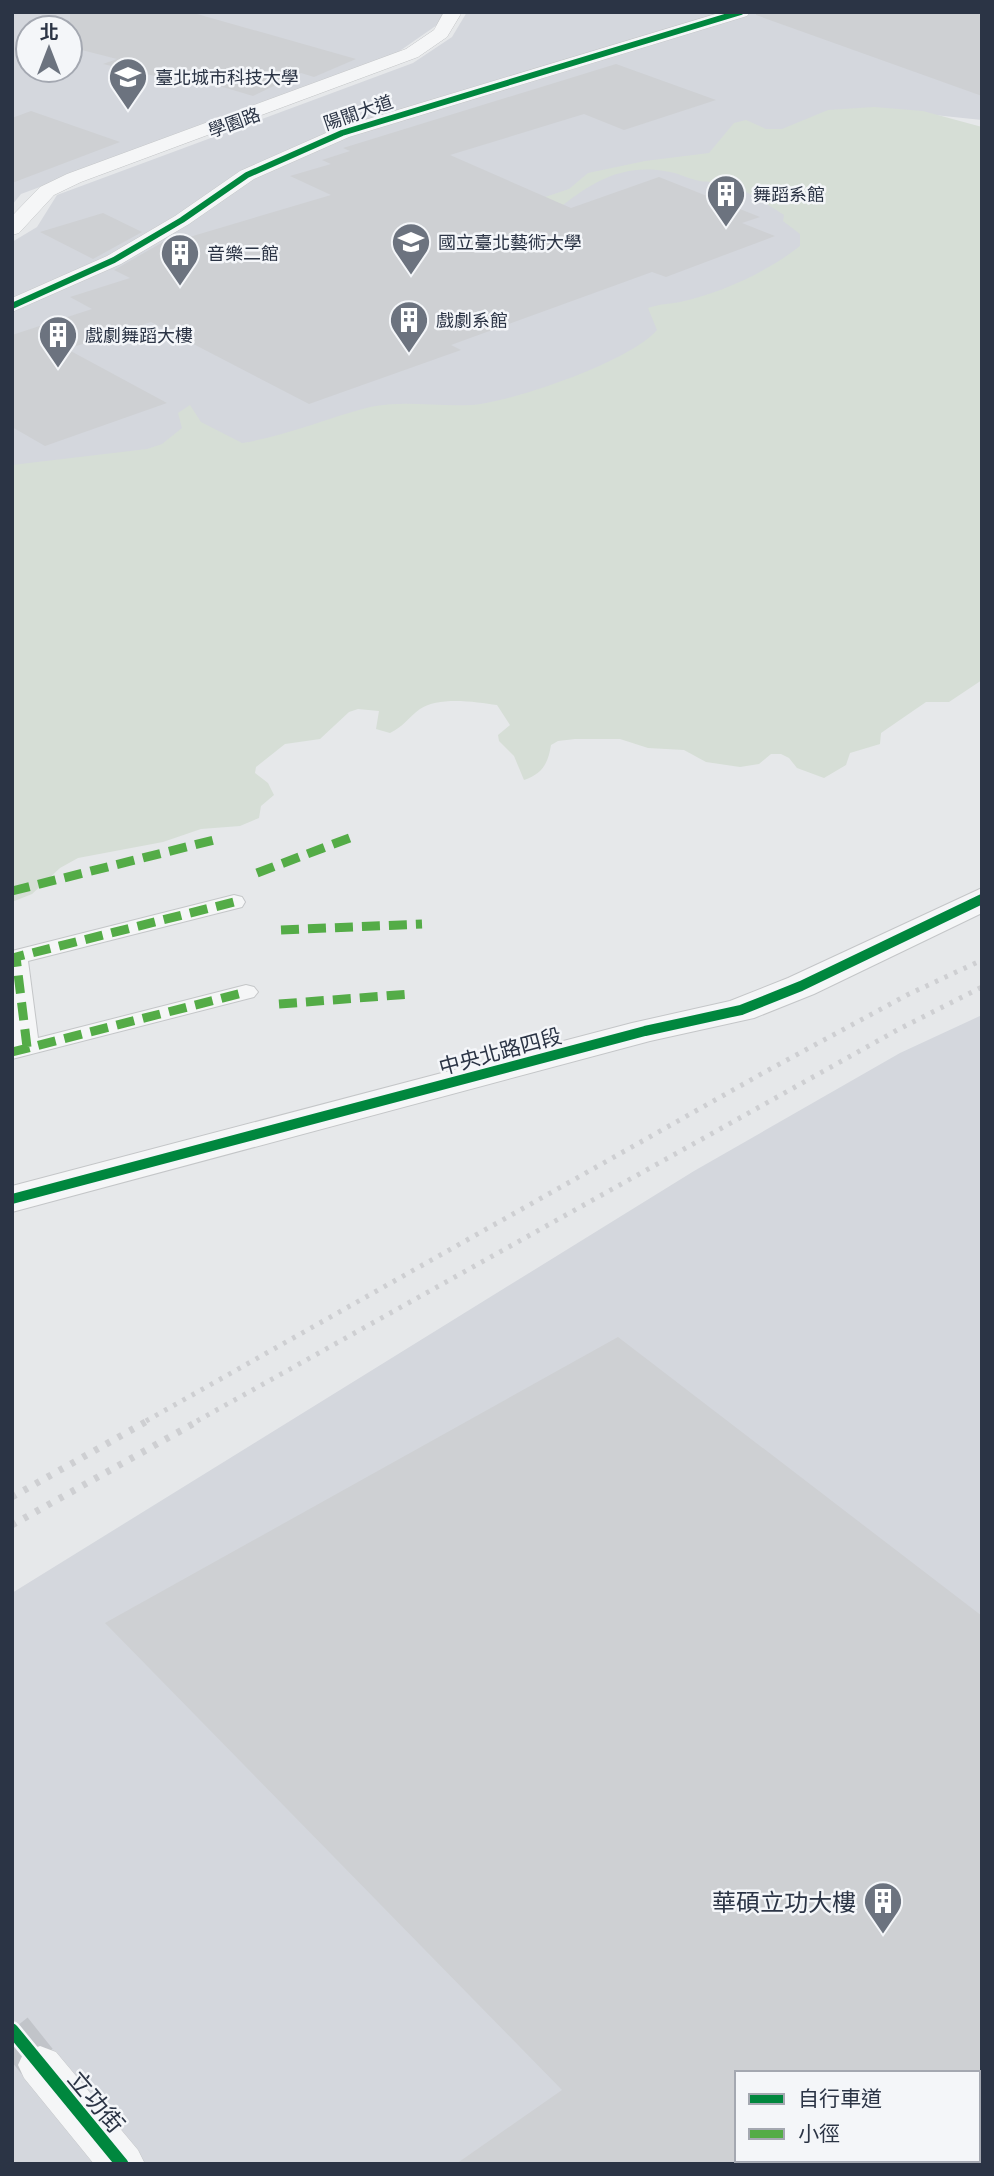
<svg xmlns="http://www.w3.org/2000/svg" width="994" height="2176" font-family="Manrope,'Noto Sans TC',sans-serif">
<rect width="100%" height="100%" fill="#e6e8ea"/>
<path fill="#d4d7dd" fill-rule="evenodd" d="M12 12H444L437 25 391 57 21 194 12 205ZM28 28H70V70H28Z
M467 12H982V120L877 109 849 233 584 387 12 494V242L37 227 57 195 413 63 452 37Z
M982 1015V2164H12V1593L694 1171 900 1053ZM737 2073H978V2160H737Z"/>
<path fill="#d6ded6" d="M874 107 923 111 982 127V680L949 702H926L881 733 880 744 850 753 846 765 824 778 797 768 789 758 781 754H771L759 764 740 767 706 762 684 750 648 748 620 739H575L558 741 551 745C548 764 542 774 524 780L514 756 499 741 498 735 510 725 497 705C476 702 439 696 420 709 409 717 403 727 390 733L376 729 379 711 358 709 349 712 320 739 285 744 256 767 255 773 268 783 274 795 261 806 259 818 240 826 201 829 163 842 78 858 60 868 32 894 12 902V465L147 449 162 444 182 428 178 413 190 405 201 422 242 443C286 436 327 418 370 407 403 400 438 407 471 405 513 402 631 361 657 330L648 308C659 304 669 304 680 302 721 293 767 272 800 246V234L783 221 784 215C766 204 747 190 727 184 718 181 709 183 700 181 688 179 677 172 664 171 620 164 589 184 557 210L539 199 569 189 588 173 645 161 709 153 734 123 746 120 766 129H782L828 110Z"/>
<path fill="#ced0d3" d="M70 12H190L356 59 314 77 301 73 253 96 169 71 155 76 103 64 117 59 70 47Z
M756 12H982V96L756 15Z
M616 64 716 100 624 130 584 114 450 155 571 208 659 177 760 217 742 223 775 236 666 277 652 272 451 345 461 350 309 404 151 322 67 349 167 403 45 446 12 427V335L92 309 70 297 130 278 114 270 163 242 166 244 331 195 290 176 331 164 322 160 350 151 343 148Z
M31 111 120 142 12 183V118Z
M103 213 142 232 93 259 40 232Z
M618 1337 982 1616V2073H737V2164H456L562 2090 105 1623Z"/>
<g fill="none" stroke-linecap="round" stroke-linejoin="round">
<path stroke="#c1c4c9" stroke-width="40" stroke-dasharray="40 20" stroke-linecap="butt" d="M12 2030 40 2065"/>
<g stroke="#c4c6c8" stroke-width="2">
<path id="pedestrian" d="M234 895 242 897 245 902 242 907 28 961 38 1038 246 985 254 987 258 992 254 997 12 1059V951Z"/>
</g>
<g stroke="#c4c6c8" stroke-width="1">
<path id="minor" d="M444 12H462L447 37 418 57 81 182 54 195 19 233 12 235V216L40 187 67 174 406 49 434 30Z
M722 12H750L747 16 349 137 254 179 189 224 121 264 12 312V298L107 256 175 216 240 171 335 129Z
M40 2046 56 2052 138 2150 145 2164H94L24 2078 18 2065 24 2052Z"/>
</g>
<g stroke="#c4c6c8" stroke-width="2">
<path id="tertiary" d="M982 888V913L814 994 754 1018 650 1041 12 1212V1186L632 1023 730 1001 788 978Z"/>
</g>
<use href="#pedestrian" fill="#f5f6f7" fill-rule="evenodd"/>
<use href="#minor" fill="#f5f6f7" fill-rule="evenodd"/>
<use href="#tertiary" fill="#f5f6f7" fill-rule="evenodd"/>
<path stroke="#cecfd2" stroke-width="5" stroke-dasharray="3.5 7" stroke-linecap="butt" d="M146 1421 763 1073 907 995 982 960
M197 1421 899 1029 982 987"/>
<path stroke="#cecfd2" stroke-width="7" stroke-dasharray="4.5 9" stroke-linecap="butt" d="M12 1497 149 1420
M12 1525 200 1420"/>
<path stroke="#54ac47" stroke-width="9" stroke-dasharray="18 9" stroke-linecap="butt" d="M257 873 352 837
M12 891 214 840
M281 930 422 924
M279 1004 411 994
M27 1047 16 957 234 902
M12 1052 246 992"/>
<g stroke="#f4f6f9" stroke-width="9">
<path id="cycleway-far2" d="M12 306 114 260 182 220 247 175 342 133 741 12"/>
</g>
<g stroke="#f4f6f9" stroke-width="15">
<path id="cycleway-far1" d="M12 1199 645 1031 741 1010 801 986 982 899"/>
</g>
<g stroke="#f4f6f9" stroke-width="18">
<path id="cycleway" d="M12 2030 122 2164"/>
</g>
<use href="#cycleway-far2" stroke="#00873e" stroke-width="6"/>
<use href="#cycleway-far1" stroke="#00873e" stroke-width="10"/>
<use href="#cycleway" stroke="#00873e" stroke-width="13"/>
</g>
<defs>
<g id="university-pin" transform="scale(2.0125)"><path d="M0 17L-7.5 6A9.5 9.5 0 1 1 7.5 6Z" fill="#6c737f" stroke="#f4f6f9"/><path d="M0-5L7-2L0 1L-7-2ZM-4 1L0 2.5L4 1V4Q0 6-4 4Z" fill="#fff"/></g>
<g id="building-pin" transform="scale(2.0125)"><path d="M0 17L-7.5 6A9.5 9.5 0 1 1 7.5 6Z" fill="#6c737f" stroke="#f4f6f9"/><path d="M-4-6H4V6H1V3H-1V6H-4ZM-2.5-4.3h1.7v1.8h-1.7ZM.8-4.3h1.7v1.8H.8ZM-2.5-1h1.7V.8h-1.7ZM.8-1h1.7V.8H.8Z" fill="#fff"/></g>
</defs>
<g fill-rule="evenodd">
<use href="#university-pin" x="128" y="77"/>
<use href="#building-pin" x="726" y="194"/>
<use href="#university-pin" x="411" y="242"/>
<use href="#building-pin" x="180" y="253"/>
<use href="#building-pin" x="409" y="320"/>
<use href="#building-pin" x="58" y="335"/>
<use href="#building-pin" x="883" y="1901"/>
</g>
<g text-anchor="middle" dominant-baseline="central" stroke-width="5" stroke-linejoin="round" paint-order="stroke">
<g font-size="18" fill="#2b3445" stroke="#f4f6f9" text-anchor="start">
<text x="155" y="77">臺北城市科技大學</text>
<text x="753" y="194">舞蹈系館</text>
<text x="438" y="242">國立臺北藝術大學</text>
<text x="207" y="253">音樂二館</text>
<text x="436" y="320">戲劇系館</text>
<text x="85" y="335">戲劇舞蹈大樓</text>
</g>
<g font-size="18" fill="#2b3445" stroke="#f4f6f9">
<text transform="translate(358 112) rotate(-19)">陽關大道</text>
<text transform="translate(234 122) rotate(-20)">學園路</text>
</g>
<g font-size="21" fill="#2b3445" stroke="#f4f6f9">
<text transform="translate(500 1051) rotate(-15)">中央北路四段</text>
</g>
<g font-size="24" fill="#2b3445" stroke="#f4f6f9" text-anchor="end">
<text x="856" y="1901">華碩立功大樓</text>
</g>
<g font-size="24" fill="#2b3445" stroke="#f4f6f9">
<text transform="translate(97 2101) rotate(50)">立功街</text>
</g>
</g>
<rect width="994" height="2176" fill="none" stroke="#2b3445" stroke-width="28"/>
<rect x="735" y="2071" width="245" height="91" fill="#f4f6f9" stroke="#a4a8b1" stroke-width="2"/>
<rect x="749" y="2094" width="35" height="10" fill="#00873e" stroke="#a4a8b1" stroke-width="2"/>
<text x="798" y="2106" font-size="21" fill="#2b3445">自行車道</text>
<rect x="749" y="2129" width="35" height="10" fill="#54ac47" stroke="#a4a8b1" stroke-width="2"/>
<text x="798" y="2141" font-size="21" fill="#2b3445">小徑</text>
<g transform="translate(49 49)"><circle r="33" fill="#f4f6f9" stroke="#a4a8b1" stroke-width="2"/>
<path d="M0-5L12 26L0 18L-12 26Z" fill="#6c737f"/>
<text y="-10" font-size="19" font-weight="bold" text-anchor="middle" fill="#2b3445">北</text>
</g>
</svg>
